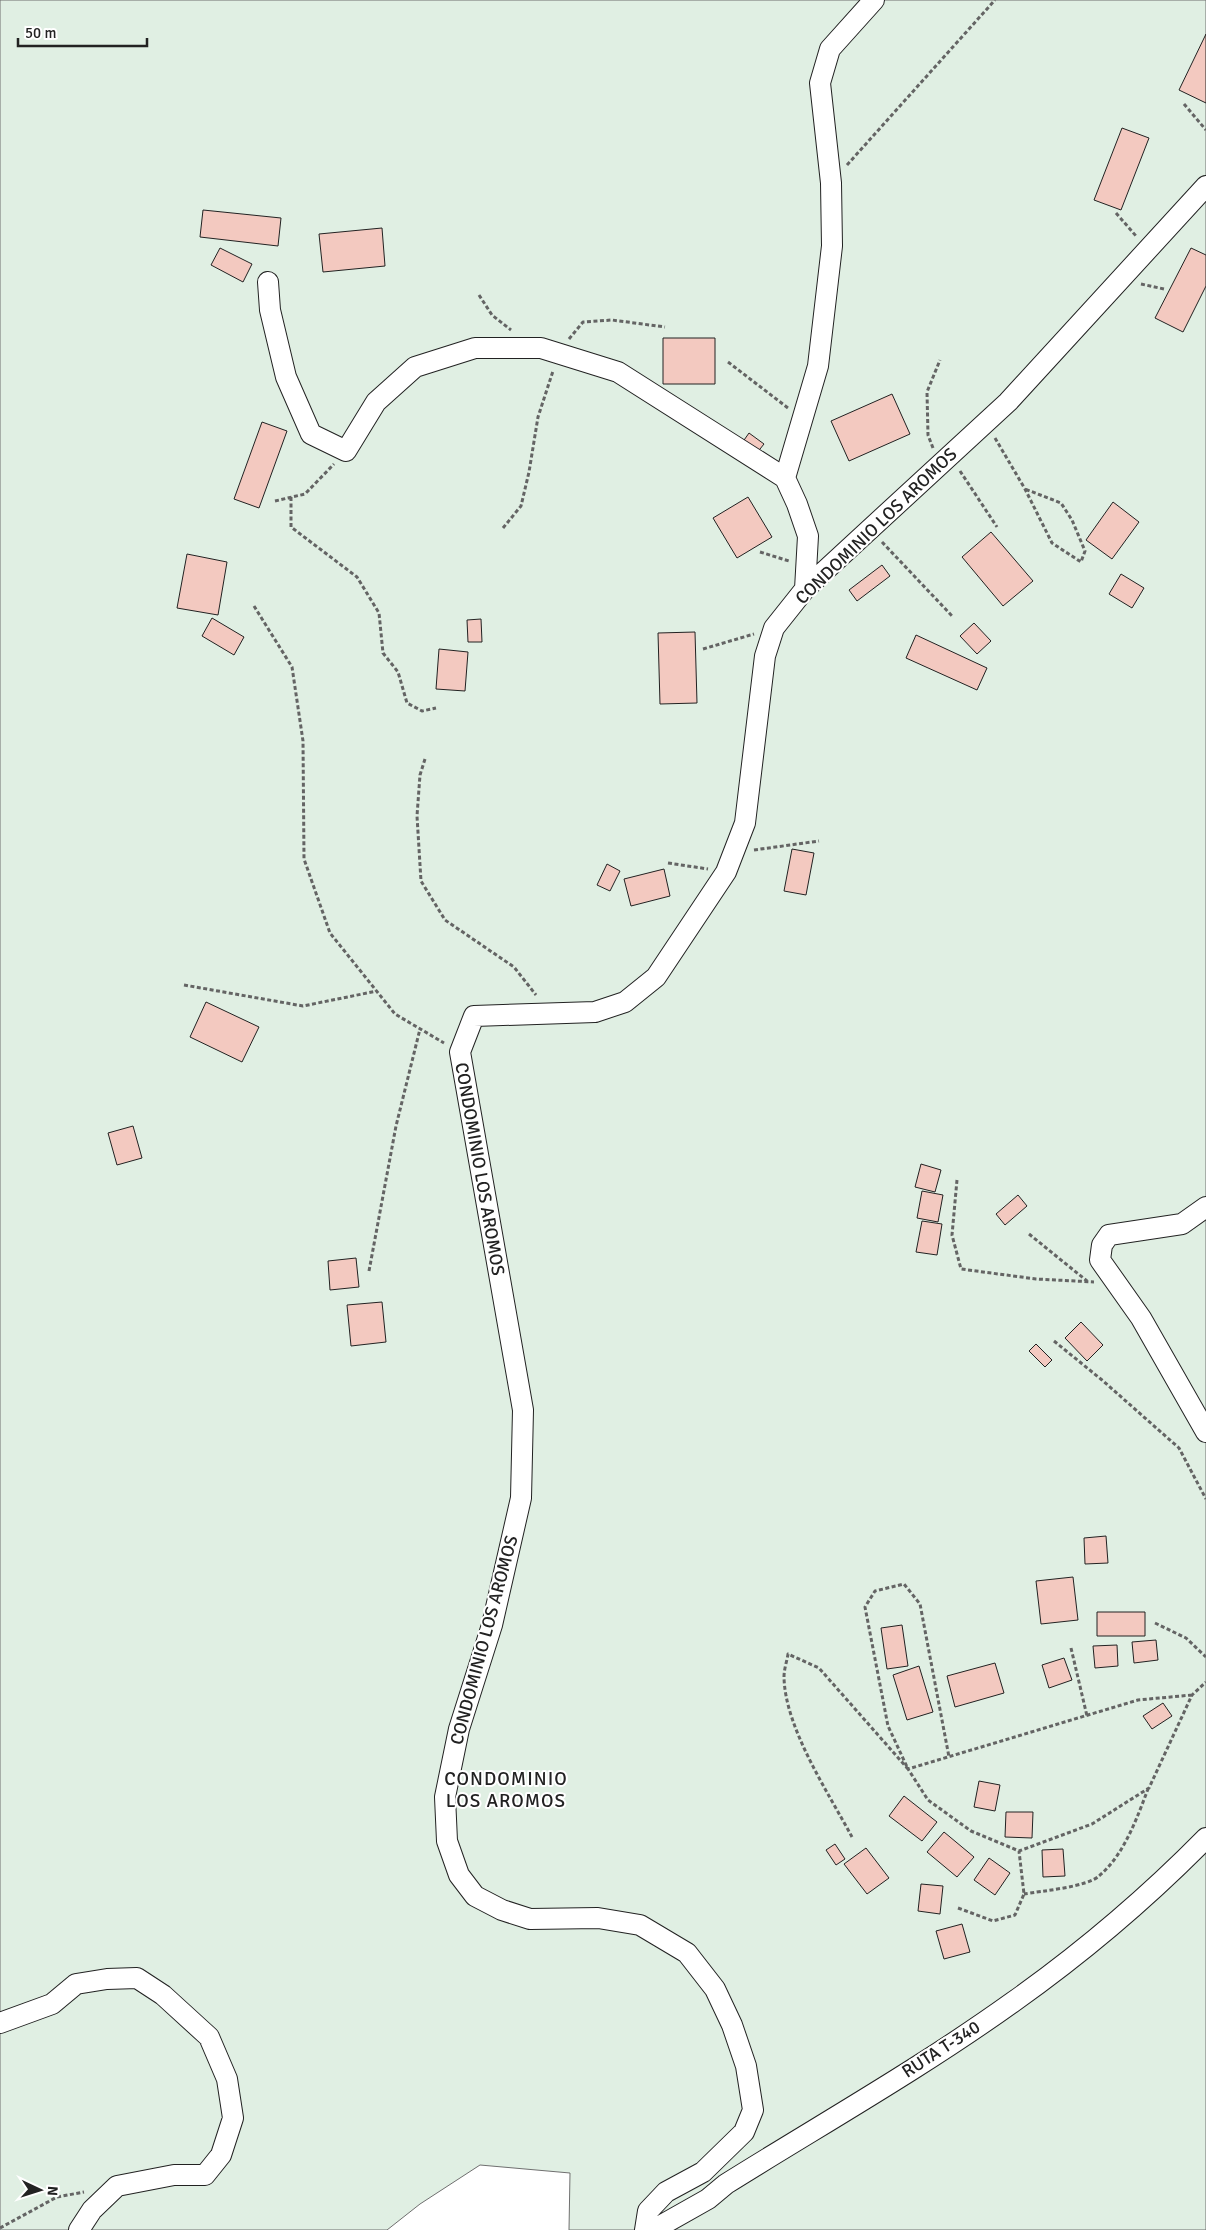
<svg xmlns="http://www.w3.org/2000/svg" width="1206" height="2230" font-family="Signika,sans-serif">
<rect width="100%" height="100%" fill="#fff"/>
<path fill="#e0efe3" stroke="#6f6f6f" d="M0 0H1206V2230H569L570 2173 480 2165 420 2204 387 2230H0Z"/>
<path fill="#f3c9c0" stroke="#222" d="M1206 34V103L1179 90Z
M1122 128 1149 138 1121 210 1094 200Z
M203 210 281 218 278 246 200 237Z
M382 228 385 266 323 272 319 234Z
M220 248 252 264 243 282 211 265Z
M1191 248 1206 255V286L1183 332 1155 318Z
M663 338H715V384H663Z
M892 394 910 434 849 461 831 421Z
M262 422 287 431 259 508 234 499Z
M749 433 764 444 756 454 742 443Z
M748 497 772 537 737 558 713 518Z
M1113 502 1139 522 1112 559 1086 540Z
M991 532 1033 581 1003 606 962 557Z
M187 554 227 562 218 615 177 608Z
M882 565 890 576 857 601 849 590Z
M1121 574 1144 588 1132 608 1109 594Z
M212 618 244 637 234 655 202 636Z
M481 619 482 642H468L467 620Z
M974 623 991 641 977 654 960 636Z
M695 632 697 703 660 704 658 633Z
M916 635 987 668 977 690 906 658Z
M439 649 468 652 465 691 436 689Z
M792 849 814 853 806 895 784 891Z
M607 864 620 871 610 891 597 885Z
M664 869 670 896 631 906 624 879Z
M206 1002 259 1027 242 1062 190 1037Z
M133 1126 142 1158 117 1165 108 1133Z
M921 1164 941 1170 935 1192 915 1187Z
M922 1191 943 1195 938 1222 917 1218Z
M1018 1195 1027 1206 1005 1225 996 1214Z
M922 1221 942 1224 937 1255 916 1252Z
M356 1258 359 1287 330 1290 328 1261Z
M382 1302 386 1342 351 1346 347 1305Z
M1081 1322 1103 1345 1087 1361 1065 1338Z
M1036 1344 1052 1360 1045 1367 1029 1351Z
M1106 1536 1108 1563 1085 1564 1084 1538Z
M1073 1577 1078 1620 1041 1624 1036 1581Z
M1097 1612H1145V1636H1097Z
M902 1625 908 1666 887 1669 881 1628Z
M1156 1640 1158 1660 1134 1663 1132 1642Z
M1117 1645 1118 1666 1095 1668 1093 1646Z
M1064 1658 1072 1680 1049 1688 1042 1665Z
M995 1663 1004 1693 955 1707 947 1676Z
M919 1666 933 1712 907 1720 893 1675Z
M1163 1703 1172 1716 1152 1729 1143 1716Z
M979 1781 1000 1785 995 1811 974 1807Z
M904 1796 937 1822 922 1841 889 1816Z
M1006 1812H1033L1032 1838 1005 1837Z
M944 1832 974 1857 957 1877 927 1852Z
M835 1844 845 1859 836 1865 826 1850Z
M866 1848 889 1878 867 1894 844 1864Z
M1063 1849 1065 1876 1043 1877 1042 1850Z
M989 1858 1010 1873 995 1895 974 1880Z
M921 1884 943 1886 940 1914 918 1911Z
M962 1924 970 1952 944 1959 936 1931Z"/>
<g fill="none" stroke-linecap="round" stroke-linejoin="round">
<g stroke="#222" stroke-width="22">
<path id="minor" d="M268 282 270 310 286 377 311 434 346 451 376 402 415 367 475 348H541L618 372 785 478
M805 589 808 536 797 504 785 478 818 366 832 246 831 183 820 83 830 49 874 0
M1206 1207 1182 1224 1109 1235 1102 1245 1100 1260 1141 1318 1206 1432
M0 2023 52 2004 76 1984 107 1979 137 1978 163 1995 209 2037 227 2079 233 2118 221 2155 205 2175H174L117 2186 92 2210 79 2230
M645 2230 648 2211 666 2192 703 2172 744 2132 753 2110 746 2066 732 2025 715 1989 687 1953 640 1925 598 1918 530 1919 502 1910 475 1896 459 1875 447 1841 445 1797 459 1729 492 1625 521 1498 523 1410 460 1052 474 1016 595 1012 625 1002 656 977 726 872 745 823 765 656 774 628 805 589 1008 402 1206 186
M653 2230 708 2199 726 2184C822 2124 921 2068 1013 2002 1082 1953 1147 1898 1206 1838"/>
</g>
<path stroke="#646464" stroke-width="3" stroke-dasharray="4 2.5" stroke-linecap="butt" d="M1184 104 1206 130
M847 165 995 0
M1116 213 1136 236
M1141 284 1164 289
M479 295 492 315 511 330
M569 339 583 322 612 320 665 327
M728 362 788 408
M995 438 1025 489 1052 543 1081 562 1085 551 1072 520 1061 503 1025 489
M933 448 928 435 927 392 940 360
M960 471 997 527
M291 497V527L357 577 379 613 383 653 398 672 407 703 422 711 436 708
M275 501 305 494 334 464
M503 528 521 506 529 472 538 417 553 371
M882 542 953 617
M760 552 789 561
M254 606 292 667 303 741 304 859 330 933 395 1014 444 1043
M703 649 754 634
M425 759 420 775 417 816 421 881 445 920 514 967 536 995
M754 850 819 841
M668 863 708 869
M184 985 303 1006 377 991
M957 1180 952 1235 961 1269 1036 1279 1094 1282
M1029 1234 1087 1281
M369 1271 396 1126 420 1029
M1054 1341 1102 1380 1179 1448 1206 1499
M1155 1623 1186 1638 1206 1657
M1071 1648 1087 1716
M1192 1695 1138 1700 908 1769 928 1800 971 1831 1019 1851 1092 1824 1149 1788 1192 1695 1206 1682
M852 1837C828 1792 785 1728 784 1677 784 1669 787 1661 788 1654L819 1668 908 1769 888 1726 865 1607 875 1591 904 1584 920 1604 949 1757
M1024 1894C1041 1891 1087 1887 1099 1876 1124 1855 1137 1818 1148 1789
M958 1908 993 1921 1015 1915 1024 1894 1019 1851
M0 2228 57 2197 84 2192"/>
<use href="#minor" stroke="#fff" stroke-width="20"/>
</g>
<g text-anchor="middle" dominant-baseline="central" stroke-width="4" stroke-linejoin="round" paint-order="stroke">
<g font-size="18" fill="#222" stroke="#fff">
<text transform="translate(876 526) rotate(-44)">CONDOMINIO LOS AROMOS</text>
<text transform="translate(480 1169) rotate(80)">CONDOMINIO LOS AROMOS</text>
<text transform="translate(484 1640) rotate(-75)">CONDOMINIO LOS AROMOS</text>
<text transform="translate(941 2049) rotate(-33)">RUTA T-340</text>
</g>
<g font-size="19" letter-spacing="1" fill="#222" stroke="#fff">
<text x="506" y="1779">CONDOMINIO<tspan x="506" dy="22">LOS AROMOS</tspan></text>
</g>
</g>
<g transform="translate(40 2190) rotate(94)" stroke="#ffffff" stroke-width="4" paint-order="stroke">
<path d="M0-4L9 19L0 12L-9 19Z" fill="#222222"/>
<text y="-8" font-size="14" font-weight="bold" text-anchor="middle" fill="#222222">N</text>
</g>
<path d="M18 38v8h129v-8" fill="none" stroke="#222222" stroke-width="2.5"/>
<text x="25" y="38" font-size="15" fill="#222222" stroke="#ffffff" stroke-width="4" paint-order="stroke">50 m</text>
</svg>
